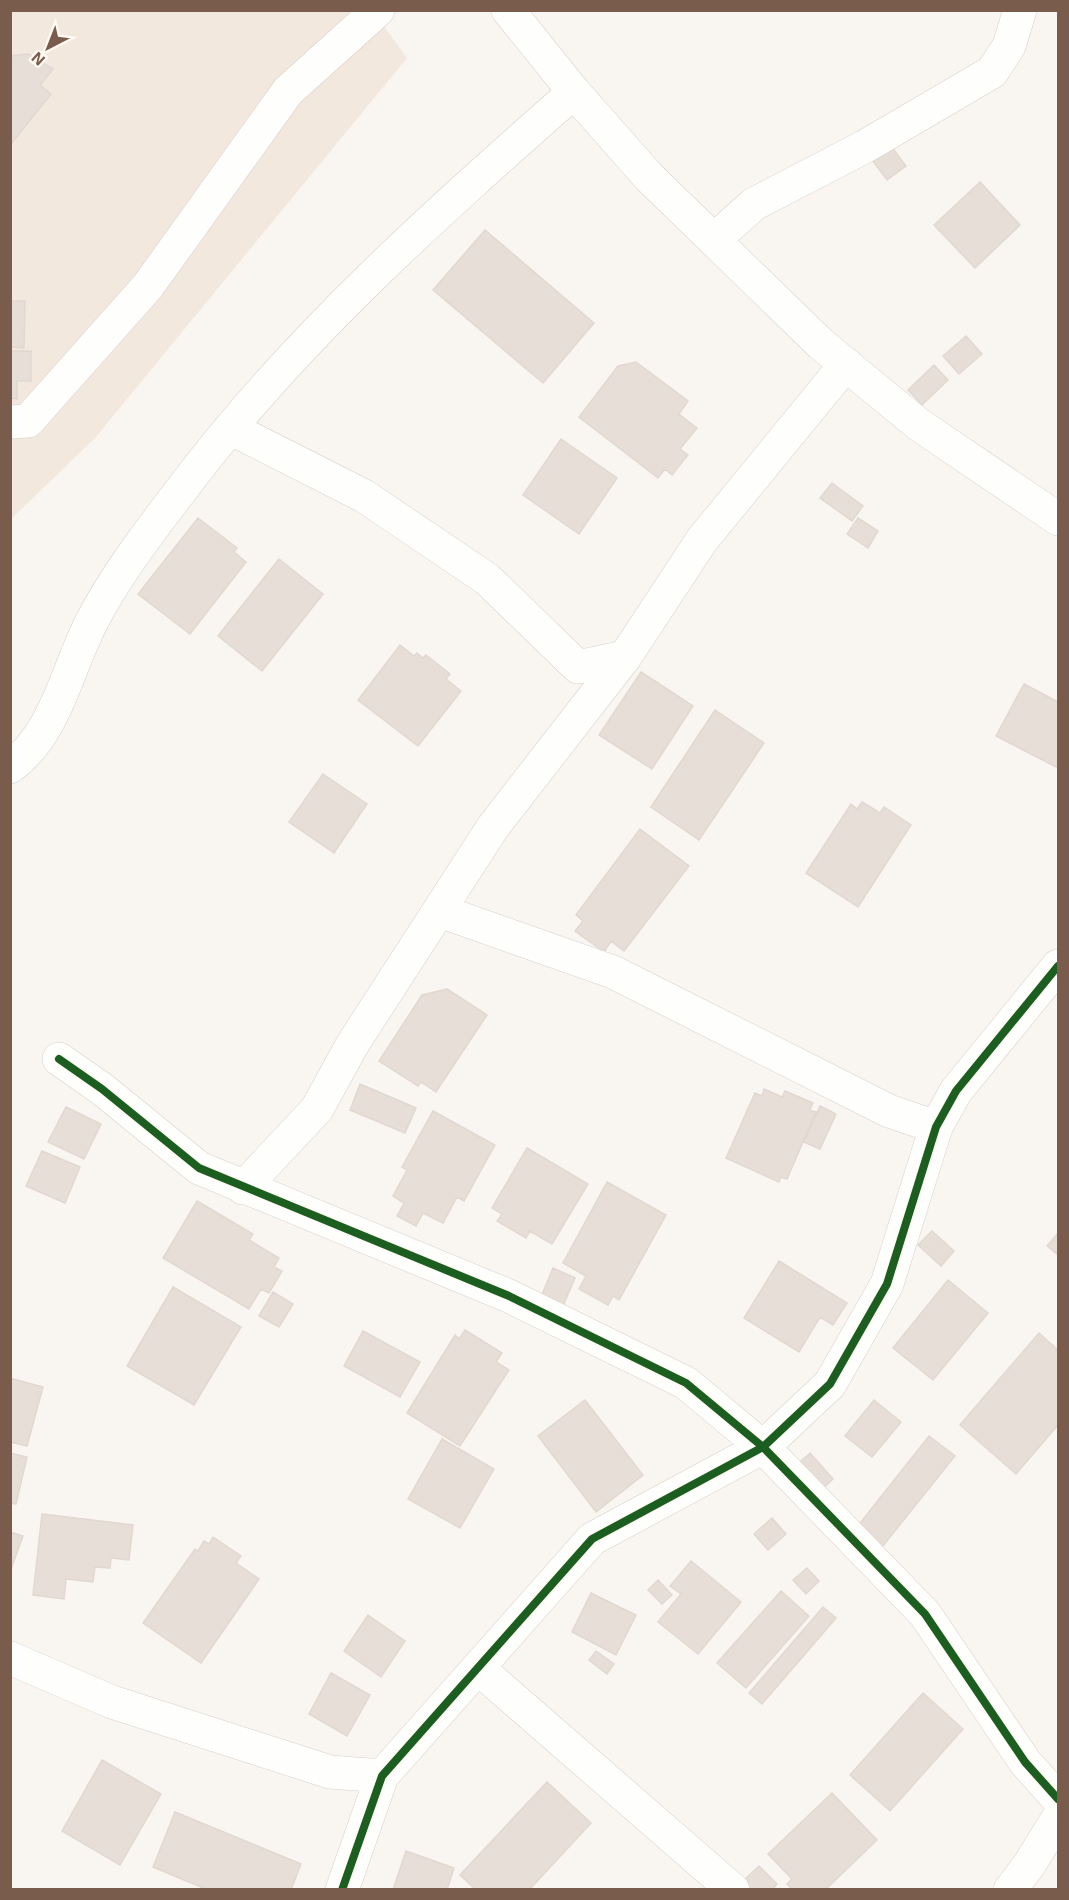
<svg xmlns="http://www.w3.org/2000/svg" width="1069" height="1900" font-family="'Exo 2',sans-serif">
<rect width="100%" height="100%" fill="#f9f5f0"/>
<path fill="#f2e8de" d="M11 11H373L407 58 95 438 11 519Z"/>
<path fill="#e6ded7" stroke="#e2d8d2" stroke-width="1.5" d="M28 54 53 69 40 85 51 94 10 145V56Z
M888 142 906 166 887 180 869 156Z
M980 182 1020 225 975 268 934 225Z
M485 230 594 323 543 383 433 290Z
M10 301H25L24 348 10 347Z
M966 336 982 354 959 374 943 356Z
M10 351H31V381H17V399L10 398Z
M636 362 688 401 679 414 697 428 680 449 688 455 672 475 665 469 658 478 579 417 618 366Z
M934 365 948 380 922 405 908 390Z
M561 439 617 478 579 534 523 495Z
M832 483 863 506 852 521 820 498Z
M198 518 237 548 234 552 246 562 190 634 138 594Z
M858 518 878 531 868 548 847 534Z
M279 559 323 594 262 671 218 636Z
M400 645 414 656 417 653 423 658 426 655 450 674 446 679 461 691 418 746 358 700Z
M641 672 693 706 652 769 599 735Z
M1024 684 1058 702V768L996 736Z
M715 710 764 743 699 840 651 807Z
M323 774 367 804 334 853 289 822Z
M862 802 880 813 884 807 911 825 858 907 806 873 851 804 857 809Z
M640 829 689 866 624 951 611 941 604 952 575 931 583 921 576 915Z
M447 989 487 1015 436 1092 421 1082 418 1086 379 1061 422 995Z
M360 1084 416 1108 405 1133 350 1110Z
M764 1089 782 1097 785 1091 813 1103 810 1110 816 1112 787 1179 781 1177 779 1182 726 1158 755 1093 762 1096Z
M820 1106 836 1114 820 1149 804 1142Z
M66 1107 101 1124 84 1159 48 1142Z
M433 1111 495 1145 464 1201 457 1197 443 1223 423 1213 416 1226 397 1216 404 1203 393 1196 407 1170 402 1167Z
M527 1148 588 1184 552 1244 530 1231 526 1238 497 1221 502 1214 492 1208Z
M42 1151 80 1167 65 1203 26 1186Z
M607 1182 666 1215 619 1300 613 1296 608 1305 579 1289 586 1276 563 1263Z
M197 1201 253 1234 249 1240 279 1258 274 1267 282 1271 269 1293 261 1289 249 1309 163 1258Z
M932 1231 954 1251 941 1266 918 1245Z
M1058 1233V1255L1047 1246Z
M779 1261 847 1303 833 1325 820 1317 799 1352 744 1318Z
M553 1268 575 1278 563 1306 541 1297Z
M948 1280 988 1313 933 1380 893 1348Z
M173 1287 241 1327 194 1405 127 1366Z
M273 1292 293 1304 279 1327 259 1316Z
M465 1330 502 1353 496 1362 509 1370 460 1446 407 1413 455 1335 459 1339Z
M363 1331 420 1362 400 1397 344 1366Z
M1039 1333 1058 1350V1425L1016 1474 960 1425Z
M10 1378 43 1387 27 1446 10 1442Z
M585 1400 643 1475 596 1512 538 1436Z
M874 1400 901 1422 872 1457 845 1436Z
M929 1436 955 1456 882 1547 857 1527Z
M442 1439 494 1469 460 1528 408 1499Z
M10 1453 27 1457 16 1504 10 1503Z
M810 1453 833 1479 817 1494 793 1468Z
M42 1514 133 1525 129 1560 111 1558 110 1568 95 1567 93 1582 66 1579 64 1599 33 1595Z
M772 1518 786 1534 768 1550 754 1534Z
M10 1532 23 1536 10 1572Z
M213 1537 241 1556 236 1563 259 1579 201 1663 143 1623 195 1549 198 1551 204 1541 209 1544Z
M691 1561 741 1602 698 1654 658 1622 681 1594 670 1586Z
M807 1568 819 1581 806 1594 793 1580Z
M658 1580 672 1595 662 1604 648 1590Z
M781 1591 809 1616 746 1688 717 1663Z
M591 1593 636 1615 616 1655 572 1632Z
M823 1607 836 1618 762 1704 749 1693Z
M368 1615 405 1641 381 1677 344 1651Z
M596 1651 614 1664 607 1674 589 1660Z
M331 1673 370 1695 347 1736 309 1714Z
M923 1693 963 1729 890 1811 850 1775Z
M102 1760 161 1794 120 1865 62 1831Z
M547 1782 591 1823 529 1890H476L460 1875Z
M832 1793 877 1840 825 1890H793L787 1884 792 1879 768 1854Z
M175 1812 301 1864 291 1890H208L153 1867Z
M406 1851 454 1868 447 1890H393Z
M759 1866 777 1884 772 1890H742L738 1886Z"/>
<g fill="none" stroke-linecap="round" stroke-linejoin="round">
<g stroke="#d7d1cb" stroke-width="34">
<path id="street" d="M508 10 574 92 649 177 821 344 918 424 1058 519
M714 240 754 204 864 147 992 72 1009 46 1020 10
M10 422 28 421 148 286 288 91 378 10
M232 429 364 496 487 579 578 667 625 657 702 540 846 364
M10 767C55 735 67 670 91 623 117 572 154 526 188 481 300 334 437 213 574 92
M440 911 613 972 889 1111 936 1127
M59 1059 102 1089 199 1168 509 1296 686 1383 763 1447 925 1614 1025 1762 1058 1799
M243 1188 317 1109 352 1045 493 827 625 657
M10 1658 112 1702 330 1772 382 1776
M478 1668 733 1890
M342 1890 382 1776 592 1539 763 1447 830 1384 887 1284 936 1127 956 1091 1058 966
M1010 1890 1029 1865 1058 1818"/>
</g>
<use href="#street" stroke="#fefefd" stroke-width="33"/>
<g stroke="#fffaf3" stroke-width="11">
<path id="cycleway" d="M59 1059 102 1089 199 1168 509 1296 686 1383 763 1447 925 1614 1025 1762 1058 1799
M342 1890 382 1776 592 1539 763 1447 830 1384 887 1284 936 1127 956 1091 1058 966"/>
</g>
<use href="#cycleway" stroke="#1b5e20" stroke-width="8"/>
</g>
<rect width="1069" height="1900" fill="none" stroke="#7a5c4d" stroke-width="24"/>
<g transform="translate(48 48) rotate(222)" stroke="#fffaf3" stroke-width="4.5" paint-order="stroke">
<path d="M0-4.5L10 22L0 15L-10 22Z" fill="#7a5c4d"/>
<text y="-9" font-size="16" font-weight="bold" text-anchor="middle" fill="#7a5c4d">N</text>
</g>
</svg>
